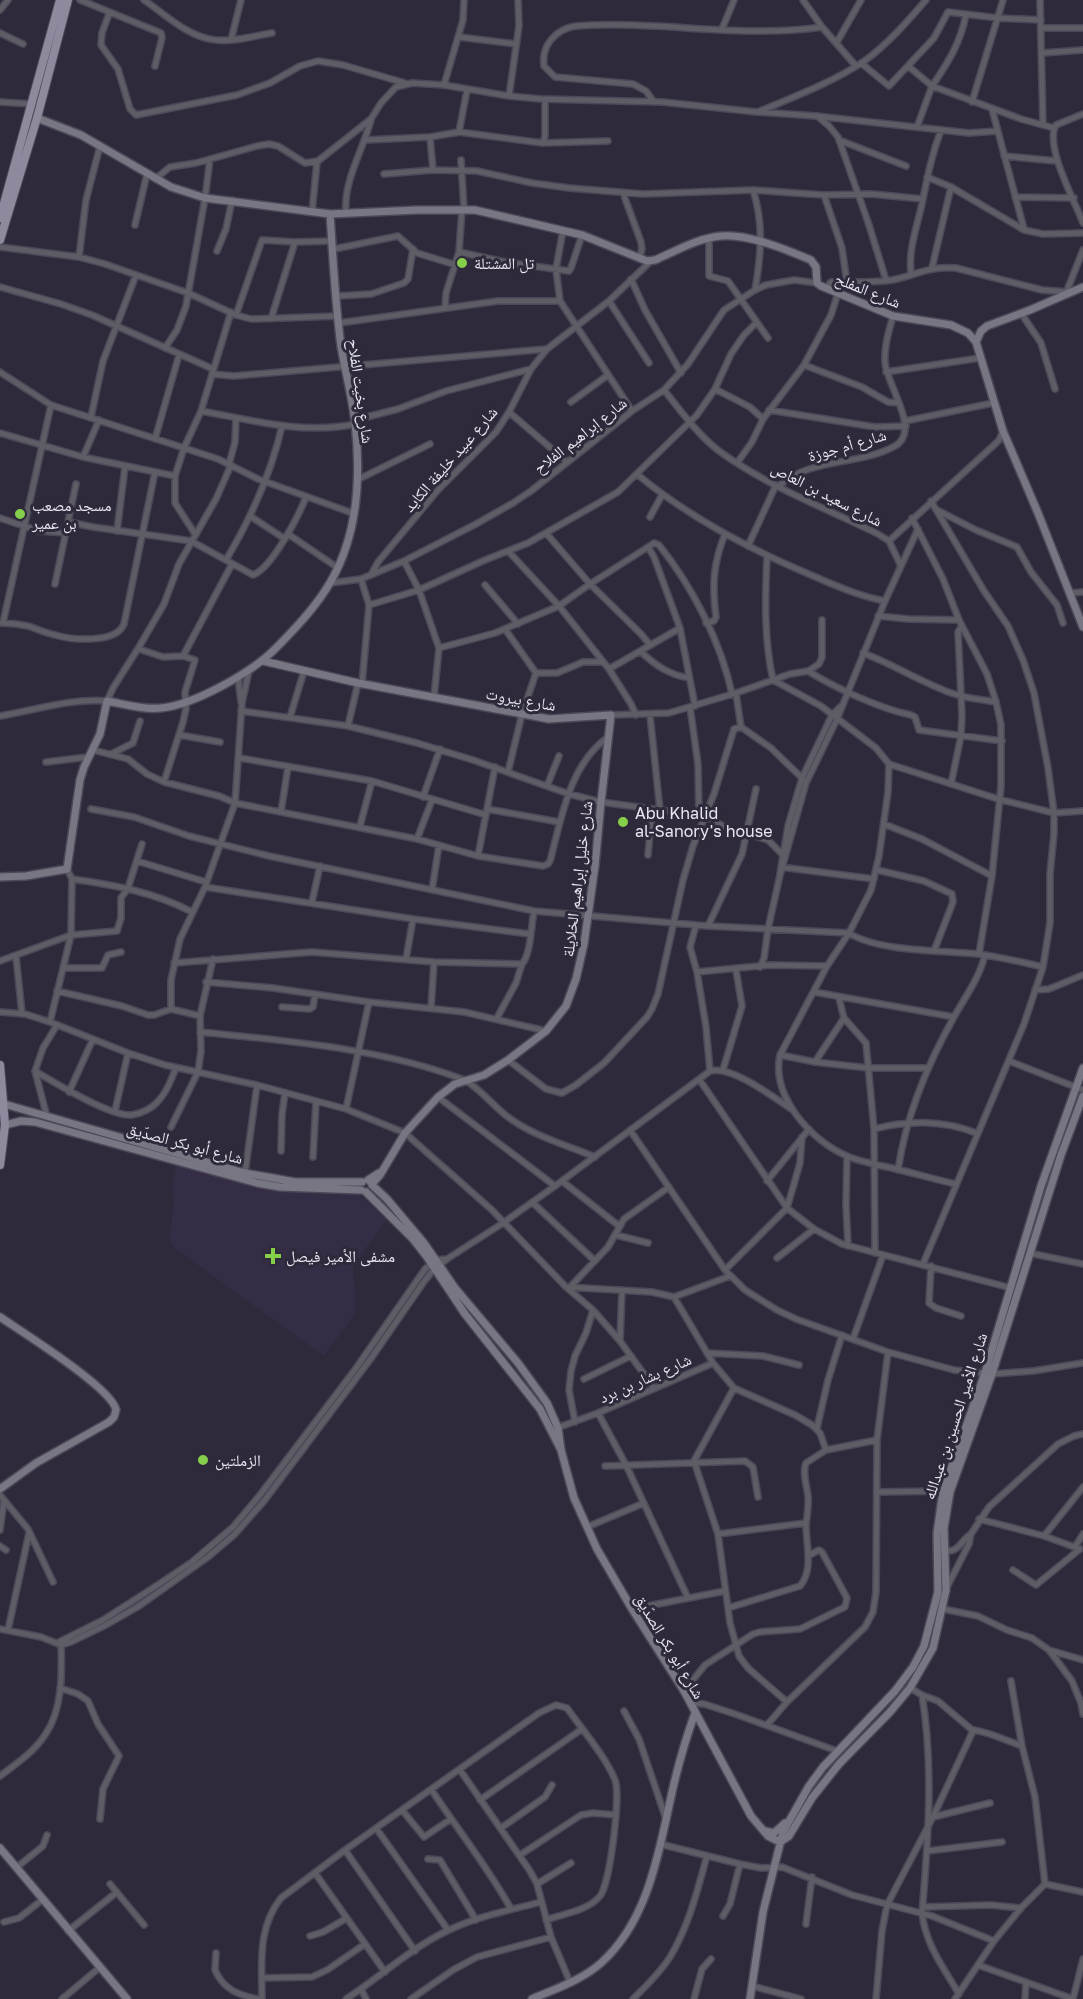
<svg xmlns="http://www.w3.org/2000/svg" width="1083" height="1999" font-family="'Golos Text','Noto Naskh Arabic',sans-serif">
<rect width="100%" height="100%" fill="#2e2a3b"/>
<path fill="#342d45" d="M176 1165 280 1192H355L387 1219 353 1266 356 1313 324 1356 173 1247 169 1236 174 1206 173 1184Z"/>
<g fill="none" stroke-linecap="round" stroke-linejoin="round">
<g stroke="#4c4858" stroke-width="8">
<path id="street" d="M80 0 161 33 162 38 155 66
M144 0C166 15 189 38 216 40 234 42 254 36 272 33
M803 0 822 27
M1040 0 1043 125
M0 10 8 0
M109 14 102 33 101 45 118 69 130 109 136 115 237 95 270 83 300 66 318 61 343 65 405 83
M1041 28H1083
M722 29 734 0
M0 33 23 44
M459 37 516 44
M231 40 241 0
M837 42 861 0
M1042 53 1083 50
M861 63 889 86 934 38 948 12 998 18 1041 20
M908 66 932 86C948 63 961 42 966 14
M444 85 463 20 464 0
M509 96 519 26 518 0
M0 102 33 104
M654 102 646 91 633 84 555 77 544 66C541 45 556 29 576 26 658 20 741 39 822 27L856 66
M972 102 1003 0
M992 109 1024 229
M758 112C793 97 831 83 863 62 887 45 907 22 926 0
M1083 114 1056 125C1044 146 1075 201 1083 223
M817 116 829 126 838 137 868 222 886 280
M917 127 932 86 1021 119 1054 128
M459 132 467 90
M430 137 433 170 477 171 532 183 569 188 643 194 753 190 824 195 871 194 923 199
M366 140 430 137 459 132 543 143 545 136V99
M839 140 906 166
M543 143 608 141
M1004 156 1057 161
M461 160 464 209
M384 174 433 170
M927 177 951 187 1024 230 1043 234 1083 233
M155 179 170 167 196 163 257 146 269 144 278 146 305 163 318 161 371 119 381 103 396 87 412 83 444 85 509 96 541 99 662 102 757 112 816 116 969 133 998 131
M753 190C764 224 761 255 755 290
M623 193 641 242 642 249 639 259
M824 195 842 248 847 283
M1015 197 1074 198
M312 212 317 162
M346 213C343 181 363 150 371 120
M135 225 147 174
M709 239V276L728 281 768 338
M0 247 79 257 105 264 188 293 236 315 251 319 338 316
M334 249 398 236 417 253 456 265
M217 251 226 229 232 200
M459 252 505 262 569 271 571 268 582 235
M79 257 86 200 100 146
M932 268 951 187
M911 274C908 247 918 225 923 199 928 174 932 154 941 130
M631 279 645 310 681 373
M0 287 61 304 92 315 213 369
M826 288 831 282C851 282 871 283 892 280 917 275 928 266 956 268L1042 290 1067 292
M1066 293 1083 250
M337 296 371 294 404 283 408 279 413 249
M560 301 556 269 563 230
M609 301 649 363
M445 307 446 293 459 252 462 209
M1021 313 1041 343 1055 389
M236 315 262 240 295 242 333 241
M271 319 295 242
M339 323 498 301H560L632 411
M165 348 177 330 186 306 205 198 210 159
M804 365 862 387 888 402 899 403
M0 372 51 405 218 459 258 479 355 514
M886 372 980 358
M212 374 234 376 547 349
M715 389 750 407 763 419
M664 390C681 411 697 434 719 451 767 486 825 508 878 534L889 541 994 445 999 440 1003 431
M571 402 608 375
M769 410 875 427 906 426
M201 411C252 420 303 435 355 424
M509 412 567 462
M91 417 103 361 136 275
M355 420 398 409 446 391 531 369
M905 421 993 403
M0 433 83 457 175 476
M155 439 179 355
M83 457 99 420
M737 463 752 442 763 419 804 365 831 315 838 293
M229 464 235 442 236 418
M638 475C690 518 749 549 811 575 836 586 859 596 885 601
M357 480 430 444
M779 486C811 457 859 466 895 446 922 431 886 384 885 362 884 346 889 331 893 316
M937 510 976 530 1017 547 1031 572 1057 605 1063 623
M250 516 285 539
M650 517 662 495
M0 518 39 531 66 533
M912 518 943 579 959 620 987 674 996 702 1001 725V786L992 876 979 954
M68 522 93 527 191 541 253 575C272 568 299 515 306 497
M117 531 125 467
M546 533 590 584 642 635 650 645
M195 534 175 503V476L184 448 201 411 231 312
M288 534 338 568
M889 541 901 566
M748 546 776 485
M648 547 654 543 659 545C692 586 721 642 732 694
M509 552 559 606 609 669 680 628
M767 557C765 599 764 639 773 680L821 706 876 748 889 764 888 792 879 856 871 890 849 933 827 966 780 1055C771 1096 811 1141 847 1156 861 1162 877 1165 892 1168 913 1173 934 1179 955 1184
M226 560C251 518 271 474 282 426
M404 561 419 590 439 648 434 697
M371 575 378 562 438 490 496 432 509 412 531 369 547 349 609 301 651 261
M361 579 369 605 362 684
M330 583 361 579 404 561 476 524 513 503 531 491 632 411 664 390 688 364 724 310 755 290 766 285 794 280 817 283
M55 584 76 484
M485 585 518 624
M1070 593 1083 592
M369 605 419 590 485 560 528 543 618 492 697 415 715 389 731 354 744 335 757 322
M878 616 908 619 959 620
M0 623C9 623 19 624 28 626 37 629 46 633 55 635 72 640 116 644 124 624L155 472
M3 623 51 405
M706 623 714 621 716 617C712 585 713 564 725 534
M505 629 536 673H557L583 662H603
M439 648 495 633 559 606 590 584 648 547 654 557 680 628 695 706
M139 649 163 657 183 656 195 660 185 692 186 709 183 722 164 782
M640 651C655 665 669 675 689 678
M863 653C890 663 914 678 941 689 958 697 977 699 996 702
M183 656 232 564
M609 669 631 704 636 715
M808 671C835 688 881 709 911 715L915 717 919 730 1002 741
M238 677 241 702
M736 693 741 727 771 748 803 779
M690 707 698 764 699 816
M241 711 348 726 417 743 473 760 569 794 601 802 704 816 746 838
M611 715 669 713 736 693 790 674 808 671 819 664 822 657V620
M650 715 660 810
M0 716C36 710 71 698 107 701L113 688 139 647 164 604 179 564 216 499 231 465
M290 717 304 671
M348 726 358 683
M179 735 220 742
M93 750 128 759 147 774 164 782 219 796 235 803 417 839 478 856 543 866 548 864 550 861C562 817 569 765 608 737
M111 754 133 743 140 721
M240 758 372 781 486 815
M46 762 88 757
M889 764 998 799 1054 813 1083 811
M508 772 522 714 536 673
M951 784 961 736 962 715 958 632 962 626
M547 786 559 756
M423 797 440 749
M91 809 134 817 189 836 269 856 534 911 708 926 849 933C878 952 943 950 978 954 1000 957 1022 962 1043 967
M487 809 559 822
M281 812 288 767
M884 824 922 839 992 876
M360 826 372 781
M748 834 768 840 782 854
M417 839 432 800
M648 855 652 810
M478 856 495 767
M137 861 206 882
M781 867 874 879
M67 869 72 879C114 885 154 892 192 912
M877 870 924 881 952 894 953 902 934 951
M780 874 788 826 802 778 832 715 840 707
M205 887 413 919 530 934
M432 890 439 845
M312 902 320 866
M696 925 690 947 697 972 706 1027 710 1071
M708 926 742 854 756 789
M16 956 22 1014
M406 959 413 919
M0 961 71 935 117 931 121 918V898L128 888 142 844
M174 963 312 952 434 962 522 964C531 954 531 926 534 911
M760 967 764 958 768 929 780 875 806 783 837 719 885 601 918 529
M63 968H102L108 955 121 952
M697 972 770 965 827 966
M206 982 273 988 369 1002 346 1109
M1035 990 1049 989 1083 975
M57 991 122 1006 148 1015H154L171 1009
M814 992 954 1017
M839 998 844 1018 866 1043 874 1129 875 1253
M369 1002 464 1012 546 1031
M282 1007 310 1009 313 1007 315 994
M431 1008 434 962
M0 1012 25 1014 50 1022 128 1053 165 1065 257 1085 346 1109 405 1133 492 1210 566 1287 593 1310 620 1341 654 1388
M200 1016 171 1009V980L180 939 205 887 235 803 242 703 249 671
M497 1018 516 983 522 964
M50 1022 71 935 72 879
M200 1032C286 1041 380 1048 462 1079 477 1085 494 1107 508 1117 533 1136 566 1145 595 1157
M780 1055 815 1062 868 1068H928
M508 1060 546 1089 562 1093 576 1085 604 1063 647 1017 652 1009 658 994 683 880 693 846 714 794 734 729 741 727
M1009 1061 1083 1090
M815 1062 844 1018
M723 1070 742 1006 736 970
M35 1071C55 1083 109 1116 131 1115 141 1114 153 1108 159 1100 168 1091 171 1079 176 1068
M699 1079 787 1208 814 1229 842 1244 1011 1288
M69 1092 93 1039
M438 1097 555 1186
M115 1111 128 1053
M47 1117 35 1071 43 1048 57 1025
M171 1127 198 1072 201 1051 200 1016 213 959
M874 1129C907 1120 944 1120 976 1133
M630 1130 725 1270 745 1290 777 1310 796 1319 888 1352 954 1370 992 1374 1033 1371 1083 1363
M281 1151 282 1114 285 1093
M847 1156 846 1204 848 1246
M313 1157 316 1102
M898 1170C906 1116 927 1065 954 1017 965 997 979 979 985 955
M245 1173 257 1085
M562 1181 619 1226
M767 1181 809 1129
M532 1202 595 1261
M616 1235 648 1243
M1029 1253 1083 1264
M777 1258 814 1229
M923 1264 1024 1024 1043 967 1050 923V874L1054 833V813L1048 768 1034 693 1023 660 1008 626 984 591 931 501
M931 1266 929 1303 936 1308 961 1316
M725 1270 787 1208 800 1163 802 1137
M566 1287 652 1292 674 1297 713 1363 734 1388 795 1415 812 1425 820 1433 826 1450
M570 1287 608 1247 624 1219 669 1187
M674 1297 730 1276
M853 1339 883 1255
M620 1341 622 1290
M707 1353 763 1356 799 1365
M584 1379 631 1356
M734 1388 694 1461 718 1534 730 1623 739 1656 748 1668 787 1702
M598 1413 626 1465 688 1598
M575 1422 569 1390 571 1371 575 1356 586 1333 593 1310
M817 1428 828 1380 842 1335
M554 1429 598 1413 713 1363
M605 1466 745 1461 753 1467 758 1497
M877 1492 943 1491
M0 1495 28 1529 53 1582
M979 1519 1044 1536 1080 1549 1036 1585 1013 1570
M587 1527 644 1503
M0 1530 4 1500
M718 1534 806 1523
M1044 1536 1083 1487
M0 1546 6 1550
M1075 1547 1083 1534
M944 1549C957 1556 961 1540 971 1534
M947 1587 969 1544 971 1534 989 1507 1058 1444 1074 1436 1083 1434
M728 1608 800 1586C814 1570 806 1544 806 1525 807 1515 809 1506 808 1496 807 1486 802 1473 806 1463L826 1450 877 1440
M632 1609 725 1591
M943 1609 978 1616 1007 1630 1032 1638 1049 1650 1072 1681 1081 1703 1083 1714
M0 1629 41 1637 61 1645 71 1642 104 1626 139 1606 208 1557 234 1535 264 1501 372 1357 423 1283 434 1269 447 1259 503 1223 555 1186 710 1071C732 1065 774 1098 793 1110
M8 1630 29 1533
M59 1642 103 1620 159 1584 192 1562 233 1527 260 1495 354 1371 425 1269 436 1260 447 1259
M1049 1650 1083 1660
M1011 1681 1022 1746 1035 1797 1045 1884
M60 1688 78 1694 88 1701 98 1724 119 1756 103 1789 100 1819
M910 1688 922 1695 938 1701 971 1729 990 1734 1022 1746
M684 1691 705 1665 753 1634 760 1632 800 1629 845 1607 847 1598 822 1552 819 1550 808 1556
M922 1695C934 1767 928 1842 922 1914 926 1945 943 1967 959 1994
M690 1703 704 1704 735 1714 837 1751
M624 1711 639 1739 666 1819
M767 1725 787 1702 865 1627 873 1612 876 1592 877 1440 888 1352
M460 1770 530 1871 537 1884 551 1937 570 1982
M0 1776C16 1764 34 1752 45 1735 63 1709 62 1673 61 1643
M431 1789C457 1829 488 1867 511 1909
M480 1800 582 1729
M402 1810 424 1837 451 1819
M933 1817 990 1803
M376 1828 448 1930
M501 1828 545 1797 552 1785
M660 1844 740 1864 761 1868 782 1867 852 1895 932 1916 994 1941 955 1999
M345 1850 415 1951
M927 1851 1002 1842
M520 1855 581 1815 593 1813 616 1815
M428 1859 440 1860 476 1920
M16 1868 43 1846 47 1835
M315 1873 385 1972
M110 1884 144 1925
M537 1884 571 1863
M1045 1884 1083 1892
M923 1907 991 1905 1021 1908
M723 1916 730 1904 740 1864
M4 1922 19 1918 42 1900
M806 1924 812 1877
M68 1931 117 1892
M310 1936 323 1932 347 1918
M994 1941 1021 1908 1045 1884
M216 1953 215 1970C223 1989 238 1995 258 1999
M978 1965 1073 1999
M262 1978 312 1977 327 1970 365 1944
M752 1986 801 1999
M361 1989 366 1999
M62 1999 99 1968
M262 1999C262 1964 257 1928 281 1898L345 1850 539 1713 556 1705 567 1708C581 1728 606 1757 615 1780 621 1795 610 1884 600 1896 588 1911 562 1914 546 1920
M346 1999C380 1977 412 1947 449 1930 478 1916 511 1910 541 1902
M411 1999 453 1970 477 1957 551 1937
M633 1999C646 1986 660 1973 670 1957 689 1926 697 1891 707 1856
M694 1999 702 1969 711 1959
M876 1999 882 1931 887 1905 933 1817 973 1731
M1025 1999 1026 1982
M1073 1999 1083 1959"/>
</g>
<g stroke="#4c4858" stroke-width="10">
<path id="secondary" d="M37 118 81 135 171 187 205 198 330 214 417 210H475L582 235 647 261 655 260C676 251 698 238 721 236 747 233 787 250 811 260L816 267 817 283 821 286 893 316 951 325 968 333 976 342
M1083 287 1030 310 987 326 981 331 976 342 1003 431 1038 513 1083 627
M263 661 358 683 549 719 611 715 601 802 595 866 584 944 576 979 566 1006 546 1031 508 1060 484 1075 455 1084 438 1097 405 1133 380 1175 372 1184
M0 877 26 876 67 869 80 780 84 767 100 734 107 701C124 704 144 710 161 708 194 705 250 673 273 651 294 630 317 606 331 581 358 534 361 475 355 422 352 396 345 371 341 346 335 302 333 258 330 214
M4 1104 245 1173 295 1182H362
M5 1125 21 1121 35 1122 257 1183 280 1187 361 1190
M368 1180 379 1173
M372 1185 387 1199 424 1243 455 1288 518 1363 547 1403 558 1428 561 1450 574 1498 597 1549 632 1609 684 1691 751 1816 768 1836 780 1842
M366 1192 413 1239 427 1257 465 1314 540 1409 560 1448
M0 1317C22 1332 112 1388 116 1410L114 1417 109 1422 36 1463 0 1489
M765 1831 774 1833 785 1823
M780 1842 789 1836 812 1798 839 1764 890 1712 910 1688 933 1648 946 1590 944 1528 950 1492 992 1374 1061 1155 1083 1096
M0 1848 127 1999
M532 1999C555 1989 582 1980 601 1963 650 1919 659 1849 673 1788 679 1762 686 1738 695 1713
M750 1999 763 1912 783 1832 809 1786 823 1767 895 1691 913 1667 924 1646 938 1592 937 1533 943 1491 985 1373 1041 1186 1083 1068"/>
</g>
<g stroke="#4c4858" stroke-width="10">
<path id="primary" d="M0 218 60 0
M0 240 37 118 68 0
M0 1065 5 1125 0 1165"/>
</g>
<use href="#street" stroke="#5e5c65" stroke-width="5"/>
<use href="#secondary" stroke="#797684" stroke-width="7"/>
<use href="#primary" stroke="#8e899c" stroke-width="8"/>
</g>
<g fill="#86cf4b" stroke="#2e2a3b" stroke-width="2">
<circle cx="462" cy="263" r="6"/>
<circle cx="20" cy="514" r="6"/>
<circle cx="623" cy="822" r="6"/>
<path d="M270 1247h6v6h6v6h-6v6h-6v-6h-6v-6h6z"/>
<circle cx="203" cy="1460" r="6"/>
</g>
<g text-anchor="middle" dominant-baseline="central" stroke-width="6" stroke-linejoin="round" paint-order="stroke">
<g font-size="16" fill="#e9e6f2" stroke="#2e2a3b" text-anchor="start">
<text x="474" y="263">تل المشتلة</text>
<text x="32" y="505">مسجد مصعب<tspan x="32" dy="18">بن عمير</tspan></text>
<text x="635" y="813">Abu Khalid<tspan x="635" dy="18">al-Sanory's house</tspan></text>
<text x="286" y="1256">مشفى الأمير فيصل</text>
<text x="215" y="1460">الزملتين</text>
</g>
<g font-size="16" fill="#e9e6f2" stroke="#2e2a3b">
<text transform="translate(868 290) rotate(22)">شارع المفلح</text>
<text transform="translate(361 391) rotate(82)">شارع بخيت الفلاح</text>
<text transform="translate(580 435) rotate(-38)">شارع إبراهيم الفلاح</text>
<text transform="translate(847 445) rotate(-16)">شارع أم جوزة</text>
<text transform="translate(450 459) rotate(-49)">شارع عبيد خليفة الكايد</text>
<text transform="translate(827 494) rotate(27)">شارع سعيد بن العاص</text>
<text transform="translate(521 699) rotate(10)">شارع بيروت</text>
<text transform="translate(577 879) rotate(-83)">شارع خليل إبراهيم الخلايلة</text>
<text transform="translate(185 1143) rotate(15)">شارع أبو بكر الصدّيق</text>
<text transform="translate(645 1378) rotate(-24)">شارع بشار بن برد</text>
<text transform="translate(955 1416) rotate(-72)">شارع الأمير الحسين بن عبدالله</text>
<text transform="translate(670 1646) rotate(59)">شارع أبو بكر الصدّيق</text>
</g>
</g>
</svg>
